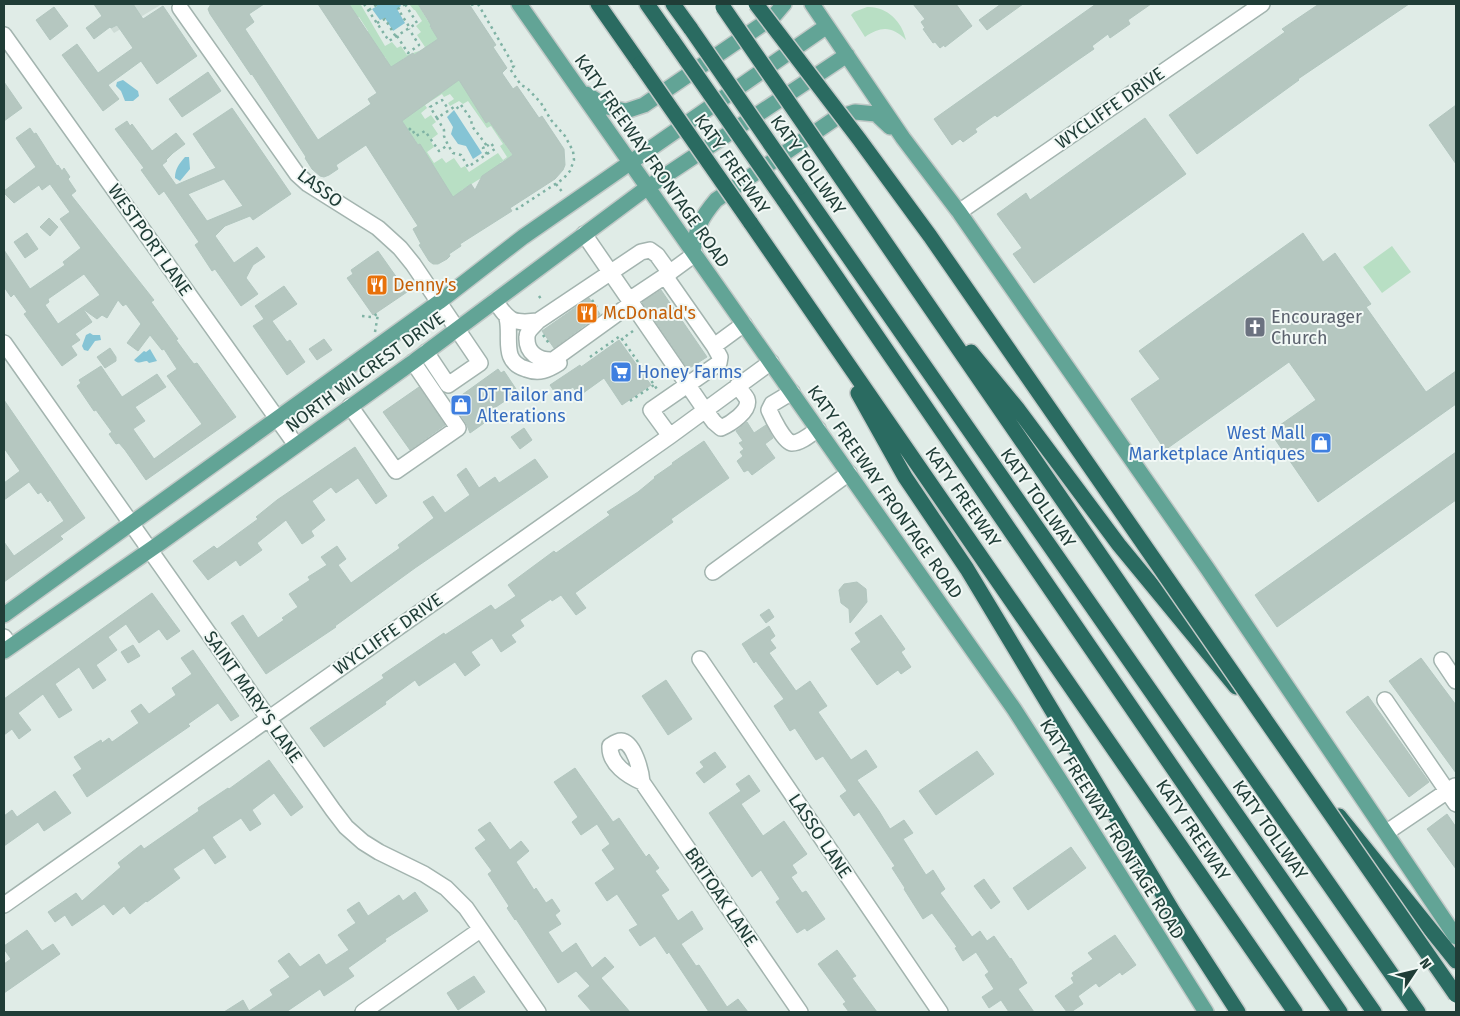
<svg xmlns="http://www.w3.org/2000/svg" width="1460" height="1016" font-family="'Fira Sans',sans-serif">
<rect width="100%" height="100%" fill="#e0ece7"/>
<path fill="#cedcd6" d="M93 4H162L114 33Z"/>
<path fill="#b8dfc4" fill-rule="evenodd" d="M349 4 361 5 385 46 392 42 397 48 401 46 407 55 422 50 425 47 417 35 421 32 416 26 422 21 415 10H414L409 4H419V6L428 21 430 20 433 25 430 27 438 36 437 41 433 44 432 43 422 52 421 50 414 55 412 54 403 59 404 62 394 68H390L385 57 383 58 380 53 381 52 367 33 368 31 359 17 356 18 353 13 354 12Z
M867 7C886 6 902 21 906 40 892 26 881 26 865 37L851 15 854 12Z
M456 79H461L486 122 489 121 514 157 510 160 508 158 500 163 502 165 462 190 454 200 420 145H418L415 140H413L401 119ZM442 94 444 97 450 94 454 99 448 103 450 106 459 101 463 104 468 101 487 128 491 126 503 144 500 146 507 157 503 160 498 153 469 172 465 166 461 168 454 158 446 163 442 158 434 163 427 152 434 147 430 140 438 134 432 125 436 122 431 115 425 119 421 113 427 108 425 105Z
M1392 246 1411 272 1382 293 1363 267Z"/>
<path fill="#85c4d5" d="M375 4H400L401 6 397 9 405 23 393 31 385 18 380 20 372 9 377 6Z
M123 80 138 91 139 96 133 101H125L121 91 116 86 117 82Z
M454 110 482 153 473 159 466 146 458 144 451 134 453 127 447 117Z
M185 157H189L190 169 180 181 175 178C175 169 179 164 185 157Z
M90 333 93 335H100L101 340 95 341 88 351 84 350 82 346 86 335Z
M150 349 157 361 149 363 147 361C142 361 139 365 134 360L144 351 146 352Z"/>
<path fill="#b5c7c0" stroke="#b2c6bf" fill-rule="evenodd" d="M94 4H133L143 19 163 6 197 56 157 84 141 61 108 85 119 99 103 111 62 55 77 44 98 73 133 48 117 25 111 28 110 27 94 39 86 28 102 16Z
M211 4H264L249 14 254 22 245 29 318 140 371 104 368 99 377 93 318 4H349L391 67 413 53 414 55 438 39 430 26 431 25 418 4H469L496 45 493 47 507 68 502 73 513 89 517 86 539 118 542 116 564 149 565 165 563 170 555 179 510 208 512 211 460 244 461 246 449 254 450 256 447 259 438 264H433L429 261 419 245 421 244 413 229 418 226 366 145 336 165 338 169 329 175 324 177 320 176 312 169 305 158 306 157 252 74 251 75 210 14 208 9ZM459 80 486 123 489 121 513 155 482 176 475 190 471 184 453 197 420 144 418 145 402 121Z
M913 4H956L972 26 945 47 944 45 940 48 935 42 933 43 923 29 925 28 921 22 925 19Z
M1001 4H1023L987 30 979 20Z
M1096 4H1151L1128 20 1130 24 1110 38 1108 34 1092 46 1094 49 1075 62 997 117 995 115 975 129 977 132 963 142 960 139 952 145 934 119Z
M1319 4H1409L1298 79 1299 80 1197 154 1169 115 1285 32 1282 29Z
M54 7 68 26 50 40 36 20Z
M208 72 221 91 182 117 169 99Z
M4 82 22 108 4 121Z
M1456 105V164L1429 125Z
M232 108 291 194 253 220 250 216 225 226 215 236 234 263 257 247 265 257 253 265 246 278 258 294 241 306 215 269 212 271 195 245 199 242 164 191 159 195 141 170 144 168 115 129 127 121 130 126 132 124 152 151 176 133 185 144 173 153 166 160 167 161 162 165 176 185 216 168 193 134ZM224 179 243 206 207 221 188 194Z
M1145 118 1186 174 1034 283 1013 254 1022 248 997 214 1026 193 1030 200Z
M30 128 34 134 36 133 57 166 58 165 62 171 64 168 70 177 68 179 76 191 71 195 154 300 151 302 178 339 176 340 190 359 194 364 197 363 236 417 146 480 125 450 119 443 116 444 109 434 112 432 96 410 94 411 77 386 81 383 79 380 101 366 122 397 157 374 166 387 135 407 145 421 133 429 154 459 202 424 167 376 177 369 164 349 162 350 150 335 138 351 127 343 141 324 126 304 123 306 118 300 107 318 102 315 97 319 83 309 92 322 75 334 80 340 71 346 77 355 62 366 24 314 27 312 14 294 11 297 4 287V250L30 289 65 265 63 262 81 248 60 219 70 212 50 184 42 190 39 185 14 203 4 193V191L36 167 16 138ZM84 274 100 295 58 324 45 305 49 302 48 299Z
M49 218 58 227 50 236 40 227Z
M27 233 38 249 25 258 14 242Z
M1303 233 1323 262 1335 253 1371 304 1366 307 1426 392 1456 371V404L1318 502 1270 432 1316 400 1289 362 1165 450 1131 399 1160 379 1139 351Z
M378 251 407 292 373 315 347 278 353 274 351 270Z
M284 286 297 304 272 321 287 342 290 340 305 362 287 375 253 326 264 319 255 306Z
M661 290 707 357 688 369 642 302Z
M589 298 600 314 554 348 542 331Z
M324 339 332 350 317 360 309 349Z
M619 340 651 385 622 405 604 378 579 396 573 387 558 397 550 385 580 365 581 367Z
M110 348 116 357V361L105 368 97 357Z
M498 369 501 373 504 371 518 392 490 411 494 416 470 433 466 423 452 402Z
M419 387 445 425 410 450 383 412Z
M4 400 85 518 60 536 63 539 4 582V542L14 556 64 521 50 500 48 502 41 492 38 494 29 482 4 500V483L20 471 4 448Z
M747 422 754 433 766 425 773 438 765 444 775 458 752 475 748 470 744 472 737 461 743 456 740 452 744 449 739 443 743 441 736 431Z
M524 428 532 440 520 449 511 437Z
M704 441 729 478 671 519 673 522 575 593 586 608 576 615 561 595 552 601 551 599 520 620 524 626 511 635 516 642 501 652 492 638 471 652 480 665 465 676 455 662 419 686 415 680 385 702 386 704 324 747 310 728 384 678 382 675 444 633 445 635 491 605 495 610 516 596 508 585 554 551 556 553 610 515 607 512 638 492 655 478 654 477 673 464 672 463Z
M355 447 387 496 376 504 358 478 336 493 331 487 312 501 325 520 311 531 314 536 302 544 286 520 257 543 262 550 240 566 236 560 208 580 193 561 214 546 217 549 258 519 256 517 277 500Z
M1456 452V500L1277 627 1255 595Z
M535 459 548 477 415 568 335 626 336 627 266 674 231 623 243 615 258 638 284 620 282 618 298 607 289 594 310 580 308 577 327 565 321 557 337 546 346 559 338 565 351 583 400 548 398 545 434 518 423 502 433 496 445 513 470 495 457 475 466 468 479 488 495 477 499 483Z
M857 582 866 589 867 602 850 623 849 609 841 603 839 590 844 584Z
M152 593 180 631 167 640 159 629 139 643 126 624 108 637 117 650 96 665 106 680 93 689 79 667 55 684 72 710 59 718 43 694 18 713 31 730 19 739 12 729 4 735V699Z
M769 609 774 617 766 623 760 615Z
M881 615 905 649 901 652 911 667 901 674 898 670 877 685 851 649 861 642 855 633Z
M769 626 775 636 770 640 776 648 769 653 796 691 810 681 827 706 818 712 851 760 866 750 877 767 857 780 879 811 890 829 904 820 913 833 903 839 926 875 933 870 945 889 940 893 972 937 980 931 987 941 994 936 1010 959 1011 958 1027 983 1018 989 1034 1012H1009L1001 1000 989 1008 982 997 994 989 985 975 989 972 976 952 963 961 955 948 957 947 932 913 923 919 904 889 905 888 892 868 895 866 859 812 854 816 840 796 847 791 823 756 816 760 795 728 790 731 774 706 784 699 756 661 754 663 742 644Z
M133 645 140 656 128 663 121 652Z
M193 650 239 716 231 721 218 703 188 724 190 726 87 797 73 775 82 769 74 757 101 740 102 743 109 738 112 742 139 723 131 711 141 704 149 714 176 695 172 688 192 674 181 658Z
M1421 658 1456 705V773L1389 681Z
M666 680 692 719 668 735 642 696Z
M1368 696 1429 782 1409 797 1346 712Z
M977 751 994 774 936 815 919 791Z
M715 752 726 767 704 783 696 773 704 767 700 762Z
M269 760 303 807 291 816 274 793 252 810 261 824 250 831 241 818 212 837 226 857 215 864 204 848 173 869 180 878 147 902 146 901 130 914 124 906 113 915 104 904 72 926 65 915 55 922 48 912 76 893 82 901 121 867 118 863 141 845 144 849 199 811 198 808 228 788 229 789Z
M575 768 613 822 619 818 646 857 649 854 659 868 655 871 669 890 661 895 678 921 692 911 703 929 681 944 696 966 699 965 727 1007 738 999 748 1012H709L669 952 667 954 655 936 640 946 629 930 638 925 617 894 607 901 595 883 615 869 602 850 610 844 597 824 581 835 572 822 578 817 554 782Z
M749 775 760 791 741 804 763 836 784 821 807 854 792 865 797 873 791 877 802 893 806 891 825 919 807 931 805 928 797 933 776 902 780 899 761 870 752 877 709 813 741 791 736 784Z
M55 791 71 813 44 831 38 822 4 846V816L12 810 17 817Z
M1447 814 1456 827V869L1427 829Z
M490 822 510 850 521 841 529 851 516 862 534 890 536 888 546 903 552 899 560 911 555 915 561 924 548 932 562 953 576 943 592 968 605 957 614 967 601 978 630 1012H592L578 996 590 986 576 971 558 983 516 919 515 920 507 908 509 906 488 874 492 871 475 848 486 840 478 830Z
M1071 847 1086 868 1028 910 1013 888Z
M984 879 1000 902 991 909 974 886Z
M415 892 428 911 385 939 386 941 348 968 354 976 324 996 320 989 286 1012H224L243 1000 249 1011 273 995 270 990 290 977 278 961 289 953 300 967 319 954 326 965 349 950 338 935 356 923 347 910 359 902 368 916 399 895 403 901Z
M27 930 42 951 53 944 60 954 4 993V964L11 959 4 949V946Z
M1115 935 1136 965 1122 975 1120 972 1099 987 1096 983 1078 996 1083 1004 1071 1012H1067L1055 996 1074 983 1071 978 1074 976 1072 973 1093 959 1088 953Z
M837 950 856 976 852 978 877 1012H849L843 1004 846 1002 818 964Z
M474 976 485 992 458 1010 447 993Z"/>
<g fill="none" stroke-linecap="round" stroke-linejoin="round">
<g stroke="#a3b4af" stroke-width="18">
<path id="minor" d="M180 8 297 174 308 184 378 228 400 248 413 264 480 363 448 385 426 352
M4 35 296 445
M959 212 1262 4
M584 234 705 410 714 422 721 428C730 424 751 411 747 399 745 395 740 390 737 386
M695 254 665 276 714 346 744 324
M629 300 665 276
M495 301C509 321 512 324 538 321
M632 303 553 360C539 361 526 353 527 337 527 331 534 326 538 321L641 252 650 250 657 255 670 273
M507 318C512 337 500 361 526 369 539 374 548 370 559 363
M4 343 333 810 346 827 363 842 379 852 424 874 446 888 466 908 538 1012
M792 392 772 404 769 410C772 417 784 442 792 443 801 443 811 434 818 429
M350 406 396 471 458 428 413 362
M670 436 651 410 719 363 720 357 714 346
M713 572 849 473
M4 637 10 646
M700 659 940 1012
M1442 660 1456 681
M1385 700 1456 804
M642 782C628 776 609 764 610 746 613 744 617 741 621 741 634 742 641 771 642 782L800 1012
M1387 832 1455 786
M4 905 670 436 771 362
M363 1012 480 930"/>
</g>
<g stroke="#c1c9c7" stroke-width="18">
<path id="major" d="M519 4 1014 709 1067 791 1206 1012
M812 4 903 138 959 212 1207 568 1456 937
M586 94 607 107 626 111 644 105 773 17 784 4
M693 251C697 227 700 219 716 200L836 118 855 112 876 114 890 127
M4 615 439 302 523 237 827 26
M4 651 160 543 413 362 648 187 847 55"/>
</g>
<g stroke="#c1c9c7" stroke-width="18">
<path id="highway" d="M598 4 640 64
M647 4 673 41
M673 4 691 29
M832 165 1180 671 1418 1012
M800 187 1374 1012
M783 199 1340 1012
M750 222 1295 1012
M971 352 1017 408 1119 545 1236 687
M858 393 905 477 967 569 1174 913 1238 1012
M1339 816 1456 961"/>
</g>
<path stroke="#7fb2a4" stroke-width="2.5" stroke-dasharray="2.5 4" stroke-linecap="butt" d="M364 4 389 41 417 23 405 4
M405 4 398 9 410 28
M478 4 514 66 510 69 521 85 527 88 541 103 551 120 565 136 573 151 574 160 570 171 563 179 517 209 515 207
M471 5 474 4
M369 10 376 5 374 4
M377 23 385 19 396 37
M397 36 408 53 419 45 409 29
M461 105 471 119 472 126 487 146 483 148 487 154 468 167 461 155 453 153 448 145 444 136V130L437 118 454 107 456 109Z
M437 118 430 107 442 100 449 110
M409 130 411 128 416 136 425 131 439 151 448 145
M487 154 495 149 491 143 487 146
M556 184 563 193
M539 296 541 299
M592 300 599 310
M362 316 372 317 377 314
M633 331 622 339 657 389
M375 332 378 314
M543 335 550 345
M590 357 620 336 622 339
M630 401 654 385"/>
<use href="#minor" stroke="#fff" stroke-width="15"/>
<use href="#major" stroke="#62a496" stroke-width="15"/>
<use href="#highway" stroke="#2a6b61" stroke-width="15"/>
<g stroke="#c1c9c7" stroke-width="18" stroke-linecap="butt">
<path id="highway-bridge" d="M756 4 859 139 930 236 1456 995
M723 7 832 165
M691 29 800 187
M673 41 783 199
M640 64 750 222"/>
</g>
<use href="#highway-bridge" stroke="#2a6b61" stroke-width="15"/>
</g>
<defs>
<g id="restaurant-square" transform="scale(1.125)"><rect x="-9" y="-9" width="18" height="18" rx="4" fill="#e8710a" stroke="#f1f8f5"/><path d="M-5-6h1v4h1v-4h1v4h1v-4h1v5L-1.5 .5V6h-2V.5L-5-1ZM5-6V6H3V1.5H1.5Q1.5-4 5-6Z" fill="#fff"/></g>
<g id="church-square" transform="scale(1.125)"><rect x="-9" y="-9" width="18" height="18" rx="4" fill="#6b7280" stroke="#f1f8f5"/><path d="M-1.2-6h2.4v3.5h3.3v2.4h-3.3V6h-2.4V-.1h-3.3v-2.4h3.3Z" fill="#fff"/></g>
<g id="supermarket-square" transform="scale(1.125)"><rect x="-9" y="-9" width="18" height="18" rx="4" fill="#3f7fe0" stroke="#f1f8f5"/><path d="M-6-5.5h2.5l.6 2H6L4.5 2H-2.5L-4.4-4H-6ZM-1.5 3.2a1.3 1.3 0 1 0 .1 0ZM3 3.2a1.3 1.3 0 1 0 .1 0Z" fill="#fff"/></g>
<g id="shop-square" transform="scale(1.125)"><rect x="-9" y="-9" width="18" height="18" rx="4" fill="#3f7fe0" stroke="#f1f8f5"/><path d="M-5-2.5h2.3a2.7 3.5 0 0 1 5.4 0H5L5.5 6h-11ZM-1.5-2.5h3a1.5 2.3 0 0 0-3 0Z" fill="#fff"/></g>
</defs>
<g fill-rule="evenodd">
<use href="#restaurant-square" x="377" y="285"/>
<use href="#restaurant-square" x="587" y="313"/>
<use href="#church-square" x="1255" y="327"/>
<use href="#supermarket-square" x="621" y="372"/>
<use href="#shop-square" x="461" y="405"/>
<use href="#shop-square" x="1321" y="443"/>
</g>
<g text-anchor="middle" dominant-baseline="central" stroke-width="4" stroke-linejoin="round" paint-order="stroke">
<g font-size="18" fill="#203d37" stroke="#f1f8f5">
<text transform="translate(1110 108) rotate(-35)">WYCLIFFE DRIVE</text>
<text transform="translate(652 161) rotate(55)">KATY FREEWAY FRONTAGE ROAD</text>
<text transform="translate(732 164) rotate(55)">KATY FREEWAY</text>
<text transform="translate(808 165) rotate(55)">KATY TOLLWAY</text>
<text transform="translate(320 188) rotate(37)">LASSO</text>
<text transform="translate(150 240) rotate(55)">WESTPORT LANE</text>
<text transform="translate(365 372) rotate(-36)">NORTH WILCREST DRIVE</text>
<text transform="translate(885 492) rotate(55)">KATY FREEWAY FRONTAGE ROAD</text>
<text transform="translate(963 497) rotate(55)">KATY FREEWAY</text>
<text transform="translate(1038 498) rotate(55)">KATY TOLLWAY</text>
<text transform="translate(388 634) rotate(-35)">WYCLIFFE DRIVE</text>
<text transform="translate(253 697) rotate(55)">SAINT MARY'S LANE</text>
<text transform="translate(1112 829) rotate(58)">KATY FREEWAY FRONTAGE ROAD</text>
<text transform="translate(1193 830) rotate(56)">KATY FREEWAY</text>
<text transform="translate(1270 830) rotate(55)">KATY TOLLWAY</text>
<text transform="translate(820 836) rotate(56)">LASSO LANE</text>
<text transform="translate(721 897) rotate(56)">BRITOAK LANE</text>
</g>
<g font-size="18" fill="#c56008" stroke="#f1f8f5" text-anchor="start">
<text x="393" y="285">Denny's</text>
<text x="603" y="313">McDonald's</text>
</g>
<g font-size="18" fill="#5b616d" stroke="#f1f8f5" text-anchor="start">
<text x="1271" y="317">Encourager<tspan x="1271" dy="21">Church</tspan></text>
</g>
<g font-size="18" fill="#366cbe" stroke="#f1f8f5" text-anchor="start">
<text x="637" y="372">Honey Farms</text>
<text x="477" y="395">DT Tailor and<tspan x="477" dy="21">Alterations</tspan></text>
<text x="1305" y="433" text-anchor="end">West Mall<tspan x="1305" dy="21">Marketplace Antiques</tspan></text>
</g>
</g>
<rect width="1460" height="1016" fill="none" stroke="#203d37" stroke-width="10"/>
<g transform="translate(1415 971) rotate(55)" stroke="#f1f8f5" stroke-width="4" paint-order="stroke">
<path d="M0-4L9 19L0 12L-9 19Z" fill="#203d37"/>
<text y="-8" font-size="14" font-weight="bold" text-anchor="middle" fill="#203d37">N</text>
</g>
</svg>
